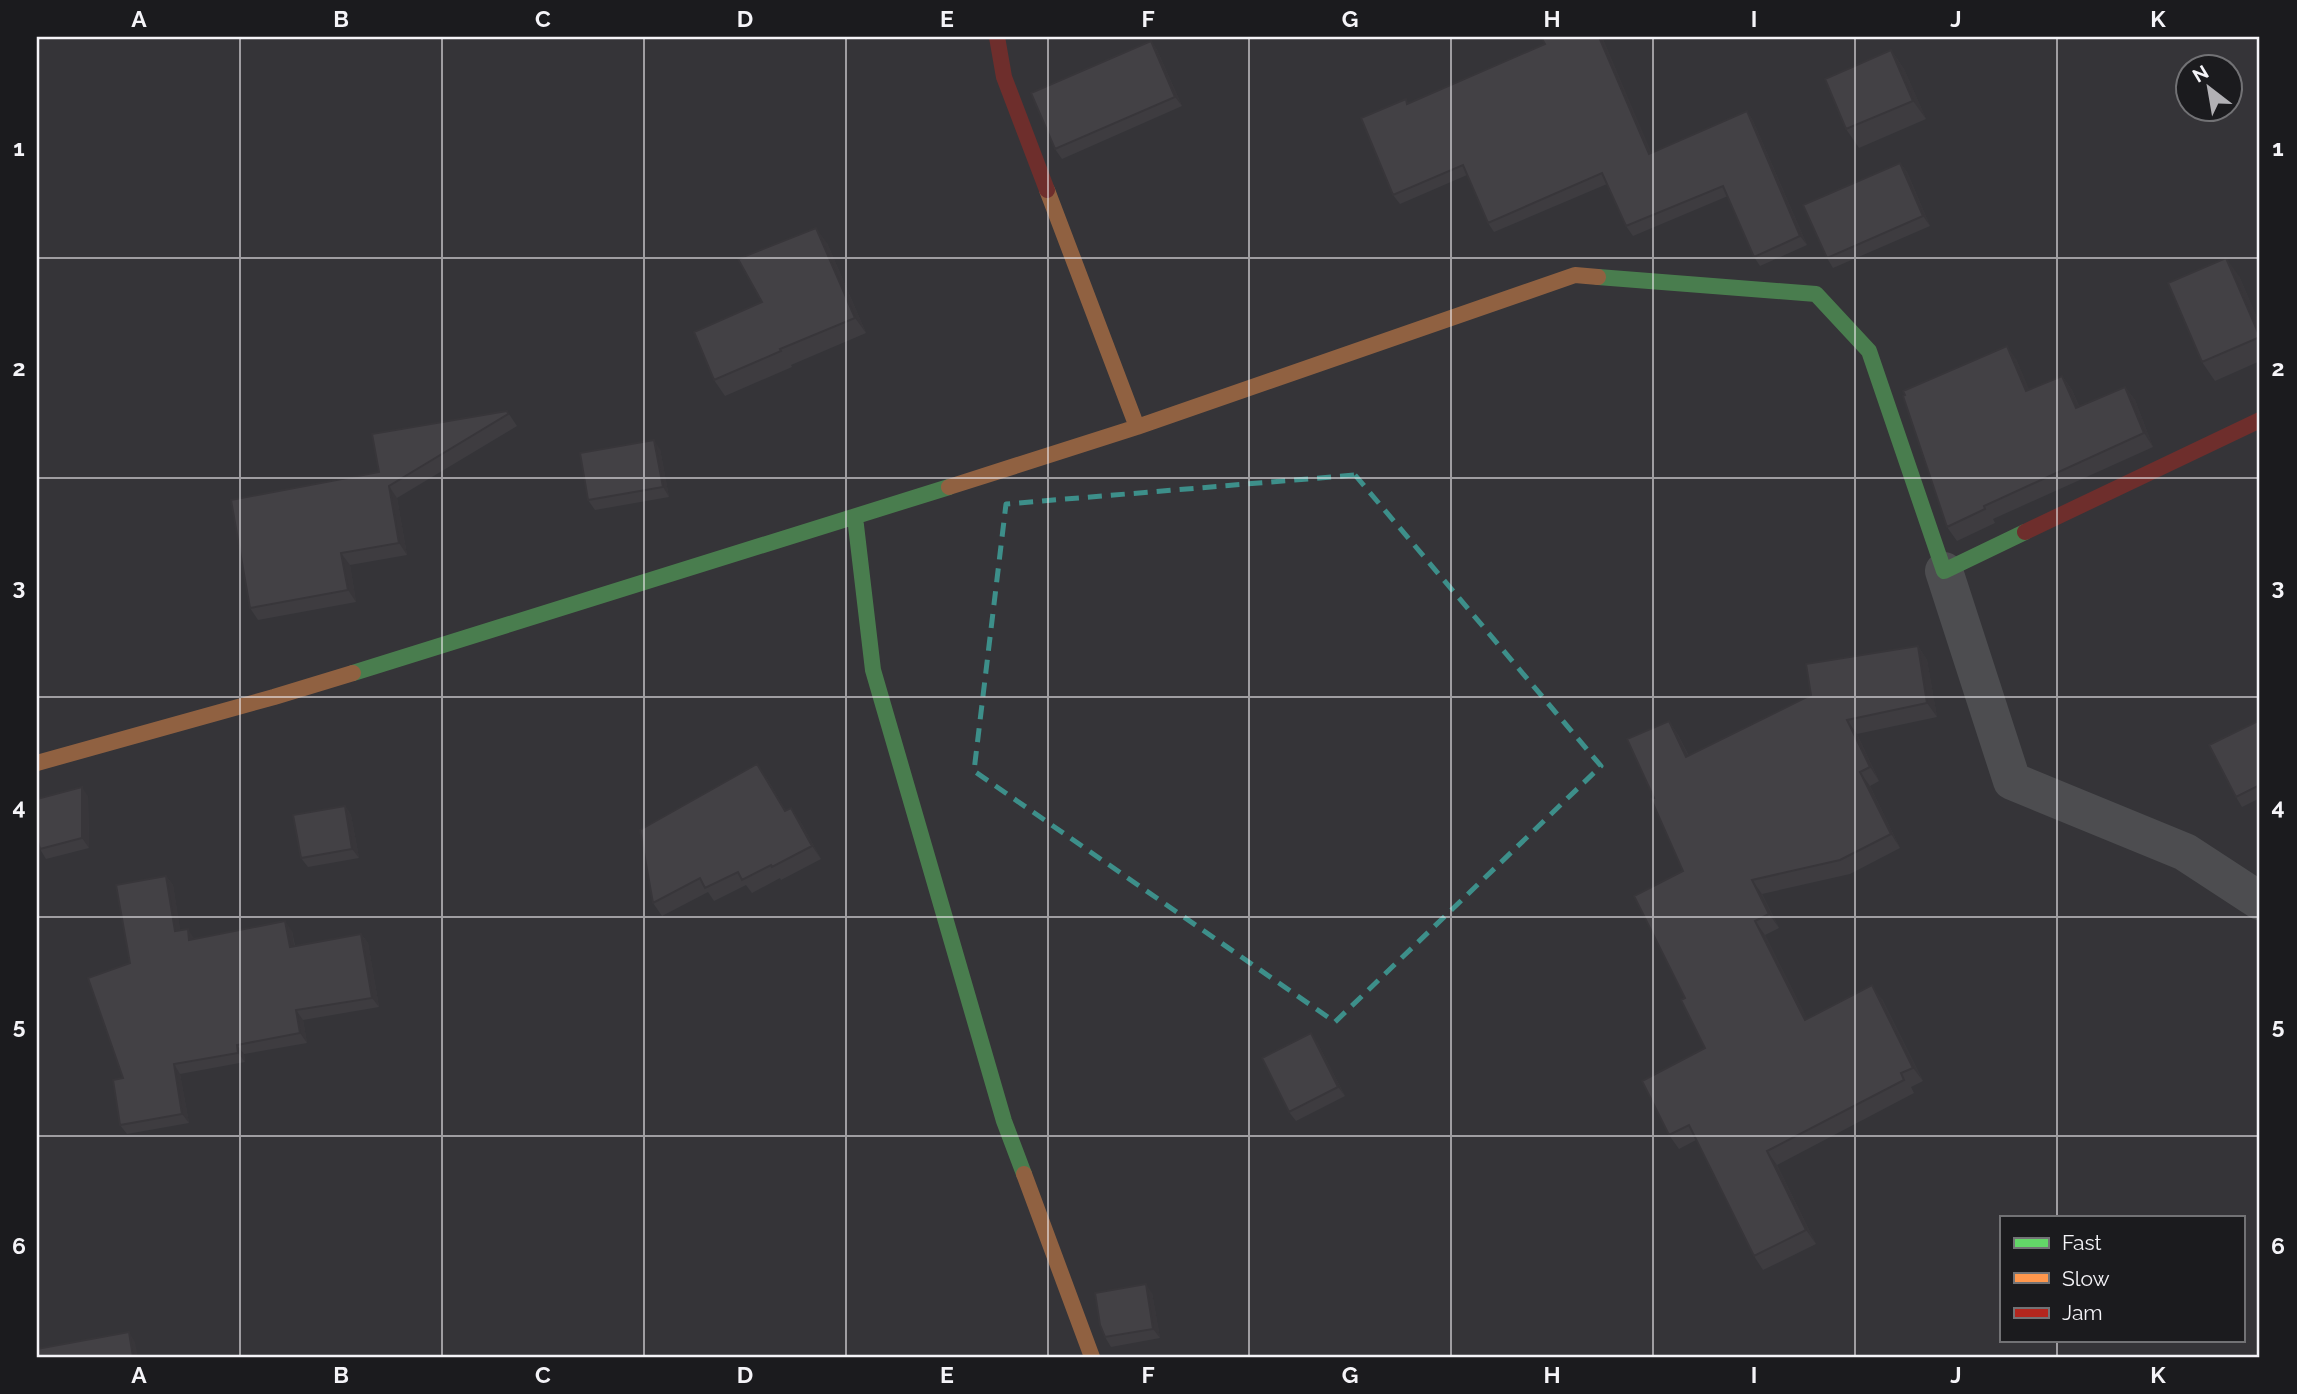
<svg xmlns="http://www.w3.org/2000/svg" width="2297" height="1394" font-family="Raleway,sans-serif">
<rect width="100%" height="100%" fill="#353438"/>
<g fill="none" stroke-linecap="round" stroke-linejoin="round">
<path stroke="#6b6b6d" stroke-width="38" d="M1944 571 2012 781 2185 852 2260 901"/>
<path stroke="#63d668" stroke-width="16" d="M1598 277 1816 294 1869 351 1944 571 2025 532
M855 517 873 670 1004 1121 1024 1174
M353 673 949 487"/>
<path stroke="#ff974d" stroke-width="16" d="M1137 427 1575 275 1598 277
M949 487 1137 427 1047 190
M37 763 274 697 353 673
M1024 1174 1092 1357"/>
<path stroke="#b3261e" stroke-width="16" d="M997 37 1004 77 1047 190
M2025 532 2260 420"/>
</g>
<path fill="#49454a" d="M1541 37H1602L1651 153 1747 111 1753 121 1807 245 1760 266 1754 257 1728 196 1633 236 1626 226 1607 184 1494 232 1488 223 1467 175 1400 204 1393 195 1408 103 1545 44Z
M1151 41 1157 50 1182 106 1062 159 1055 149Z
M1891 50 1904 69 1926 119 1859 148 1846 129Z
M1900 163 1907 172 1930 226 1833 268 1827 258Z
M827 243 866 333 791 365 792 367 725 396 714 380 762 302Z
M2239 276 2260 325V361L2215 381 2202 362Z
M2016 359 2029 390 2062 376 2072 390 2079 406 2125 387 2135 400 2153 447 1993 519 1995 523 1957 541 1947 527Z
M507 411 517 426 397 498 407 555 350 565 356 602 258 620 250 608 379 472Z
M660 449 669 497 595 510 588 500Z
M1918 646 1927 660 1937 717 1857 734 1879 781 1870 786 1900 848 1850 874 1762 894 1779 928 1765 935 1807 1019 1882 999 1923 1081 1911 1087 1914 1093 1777 1165 1816 1244 1763 1270 1754 1256 1696 1140 1679 1149 1669 1135 1705 1048 1685 998 1683 871 1654 798 1669 721 1678 735 1689 756Z
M2260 720V798L2242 807 2236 797Z
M766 777 786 811 800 821 821 859 781 880 780 878 752 893 746 885 714 901 708 892 662 916 653 903Z
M88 796 89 848 46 859 40 849Z
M345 806 351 815 359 858 308 867 301 858Z
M166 876 173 885 180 930 194 939 292 931 295 946 361 934 368 943 379 1007 303 1020 307 1043 244 1054 245 1062 180 1074 189 1123 127 1134 120 1125 130 963Z
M1317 1042 1345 1096 1296 1121 1289 1112Z
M1152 1293 1160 1338 1111 1347 1105 1337Z"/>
<path fill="#3c383c" d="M1599 37H1602L1656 163 1649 154Z
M1151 41 1157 50 1182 106 1175 97Z
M1891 50 1904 69 1926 119 1913 101Z
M1747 111 1753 121 1807 245 1800 236Z
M1900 163 1907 172 1930 226 1923 216Z
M816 228 827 243 866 333 855 318Z
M2226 258 2239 276 2260 325V336Z
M2007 346 2016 359 2036 405 2026 391Z
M2062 376 2072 390 2085 421 2076 408Z
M2125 387 2135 400 2153 447 2144 433Z
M654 440 660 449 669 497 663 487Z
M389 486 397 498 407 555 399 543Z
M341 553 350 565 356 602 348 590Z
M1918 646 1927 660 1937 717 1927 703Z
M1847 720 1857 734 1879 781 1870 767Z
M1669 721 1678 735 1696 771 1686 757Z
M757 764 766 777 794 824 785 811Z
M1860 772 1870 786 1900 848 1891 834Z
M82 787 88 796 89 848 82 838Z
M345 806 351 815 359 858 352 849Z
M791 808 800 821 821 859 812 846Z
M166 876 173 885 182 941 175 931Z
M1752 880 1762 894 1779 928 1769 914Z
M285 921 292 931 296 957 290 947Z
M1755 921 1765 935 1815 1034 1805 1020Z
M188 929 194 938 196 950 189 940Z
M361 934 368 943 379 1007 372 998Z
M1872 985 1882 999 1923 1081 1913 1068Z
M296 1010 303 1020 307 1043 300 1033Z
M1311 1033 1317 1042 1345 1096 1338 1087Z
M237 1045 244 1054 245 1062 238 1053Z
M174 1064 180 1074 189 1123 182 1114Z
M1767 1151 1777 1165 1816 1244 1806 1230Z
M1146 1284 1152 1293 1160 1338 1153 1329Z
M129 1332 135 1342 138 1357H133Z"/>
<path fill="#555056" stroke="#3c383c" stroke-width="2" d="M1541 37H1599L1649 154 1747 111 1800 236 1754 257 1723 186 1626 226 1602 173 1488 223 1463 165 1393 195 1361 118 1406 99 1407 104 1545 44Z
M1151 41 1175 97 1055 149 1031 93Z
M1891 50 1913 101 1846 129 1825 79Z
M1900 163 1923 216 1827 258 1803 205Z
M816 228 855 318 780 349 781 351 714 380 694 332 762 302 738 259Z
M2226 258 2260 337 2202 362 2168 283Z
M2007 346 2026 391 2062 376 2076 408 2125 387 2144 433 1984 506 1985 509 1947 527 1903 396 1905 395 1903 391Z
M507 411 508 414 389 486 399 543 341 553 348 590 250 608 231 500 379 472 372 434Z
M654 440 663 487 588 500 580 453Z
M1918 646 1927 703 1847 720 1870 767 1860 772 1891 834 1840 860 1752 880 1769 914 1755 921 1805 1020 1872 985 1913 1068 1901 1073 1904 1080 1767 1151 1806 1230 1754 1256 1689 1125 1669 1135 1642 1081 1705 1048 1681 1000 1685 998 1634 896 1683 871 1651 799 1654 798 1627 739 1669 721 1686 757 1811 695 1806 664Z
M2260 720V785L2236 797 2209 745Z
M757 764 785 811 791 808 812 846 772 867 771 865 742 880 738 872 705 888 700 878 653 903 640 830Z
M82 787V838L40 849 37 838V799Z
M345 806 352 849 301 858 293 815Z
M166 876 175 931 188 929 189 940 285 921 290 947 361 934 372 998 296 1010 300 1033 237 1045 238 1053 174 1064 182 1114 120 1125 113 1080 123 1078 88 978 130 963 116 885Z
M1311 1033 1338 1087 1289 1112 1262 1058Z
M1146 1284 1153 1329 1105 1337 1100 1325 1095 1293Z
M129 1332 133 1357H37V1349Z"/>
<path d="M0 0H2297V1394H0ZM1355 475 1601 766 1335 1022 974 771 1006 504Z" fill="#353438" fill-opacity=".55" fill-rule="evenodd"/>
<path fill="none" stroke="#3d8f8a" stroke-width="5" stroke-dasharray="14 9" stroke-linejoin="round" d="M1355 475 1601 766 1335 1022 974 771 1006 504Z"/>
<path fill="none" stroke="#f5f4f8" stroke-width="2" stroke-opacity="0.55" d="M240 37V1357M442 37V1357M644 37V1357M846 37V1357M1048 37V1357M1249 37V1357M1451 37V1357M1653 37V1357M1855 37V1357M2057 37V1217M37 258H2260M37 478H2260M37 697H2260M37 917H2260M37 1136H2260M2057 1340V1357"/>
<rect width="2297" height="1394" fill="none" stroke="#1b1b1e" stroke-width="77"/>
<rect x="2000" y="1216" width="245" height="126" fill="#1b1b1e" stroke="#727275" stroke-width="2"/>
<rect x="2014" y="1238" width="35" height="10" fill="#63d668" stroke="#727275" stroke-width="2"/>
<text x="2062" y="1250" font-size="21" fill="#f5f4f8">Fast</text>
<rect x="2014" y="1273" width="35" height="10" fill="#ff974d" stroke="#727275" stroke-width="2"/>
<text x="2062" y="1286" font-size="21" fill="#f5f4f8">Slow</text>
<rect x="2014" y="1308" width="35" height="10" fill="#b3261e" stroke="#727275" stroke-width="2"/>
<text x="2062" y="1320" font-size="21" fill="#f5f4f8">Jam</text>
<g transform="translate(2209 88) rotate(329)"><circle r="33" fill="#1b1b1e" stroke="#727275" stroke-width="2"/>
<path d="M0-5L12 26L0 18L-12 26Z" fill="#b2b1b5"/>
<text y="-10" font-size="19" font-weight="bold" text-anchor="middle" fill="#f5f4f8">N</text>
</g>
<rect x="38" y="38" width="2220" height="1318" fill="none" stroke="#f5f4f8" stroke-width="2.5"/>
<g font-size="23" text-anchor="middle" font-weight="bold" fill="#f5f4f8">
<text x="139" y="27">A</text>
<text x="341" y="27">B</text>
<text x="543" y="27">C</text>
<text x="745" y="27">D</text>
<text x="947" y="27">E</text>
<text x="1148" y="27">F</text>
<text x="1350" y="27">G</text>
<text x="1552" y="27">H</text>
<text x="1754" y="27">I</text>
<text x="1956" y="27">J</text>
<text x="2158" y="27">K</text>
<text x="19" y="156">1</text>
<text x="2278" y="156">1</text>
<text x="19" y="376">2</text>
<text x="2278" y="376">2</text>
<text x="19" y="595">3</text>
<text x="2278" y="595">3</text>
<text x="19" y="815">4</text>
<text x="2278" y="815">4</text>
<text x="19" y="1034">5</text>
<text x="2278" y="1034">5</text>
<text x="19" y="1254">6</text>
<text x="2278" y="1254">6</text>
<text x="139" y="1383">A</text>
<text x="341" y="1383">B</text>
<text x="543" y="1383">C</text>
<text x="745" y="1383">D</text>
<text x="947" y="1383">E</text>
<text x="1148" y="1383">F</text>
<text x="1350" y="1383">G</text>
<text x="1552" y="1383">H</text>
<text x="1754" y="1383">I</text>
<text x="1956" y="1383">J</text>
<text x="2158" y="1383">K</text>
</g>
</svg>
